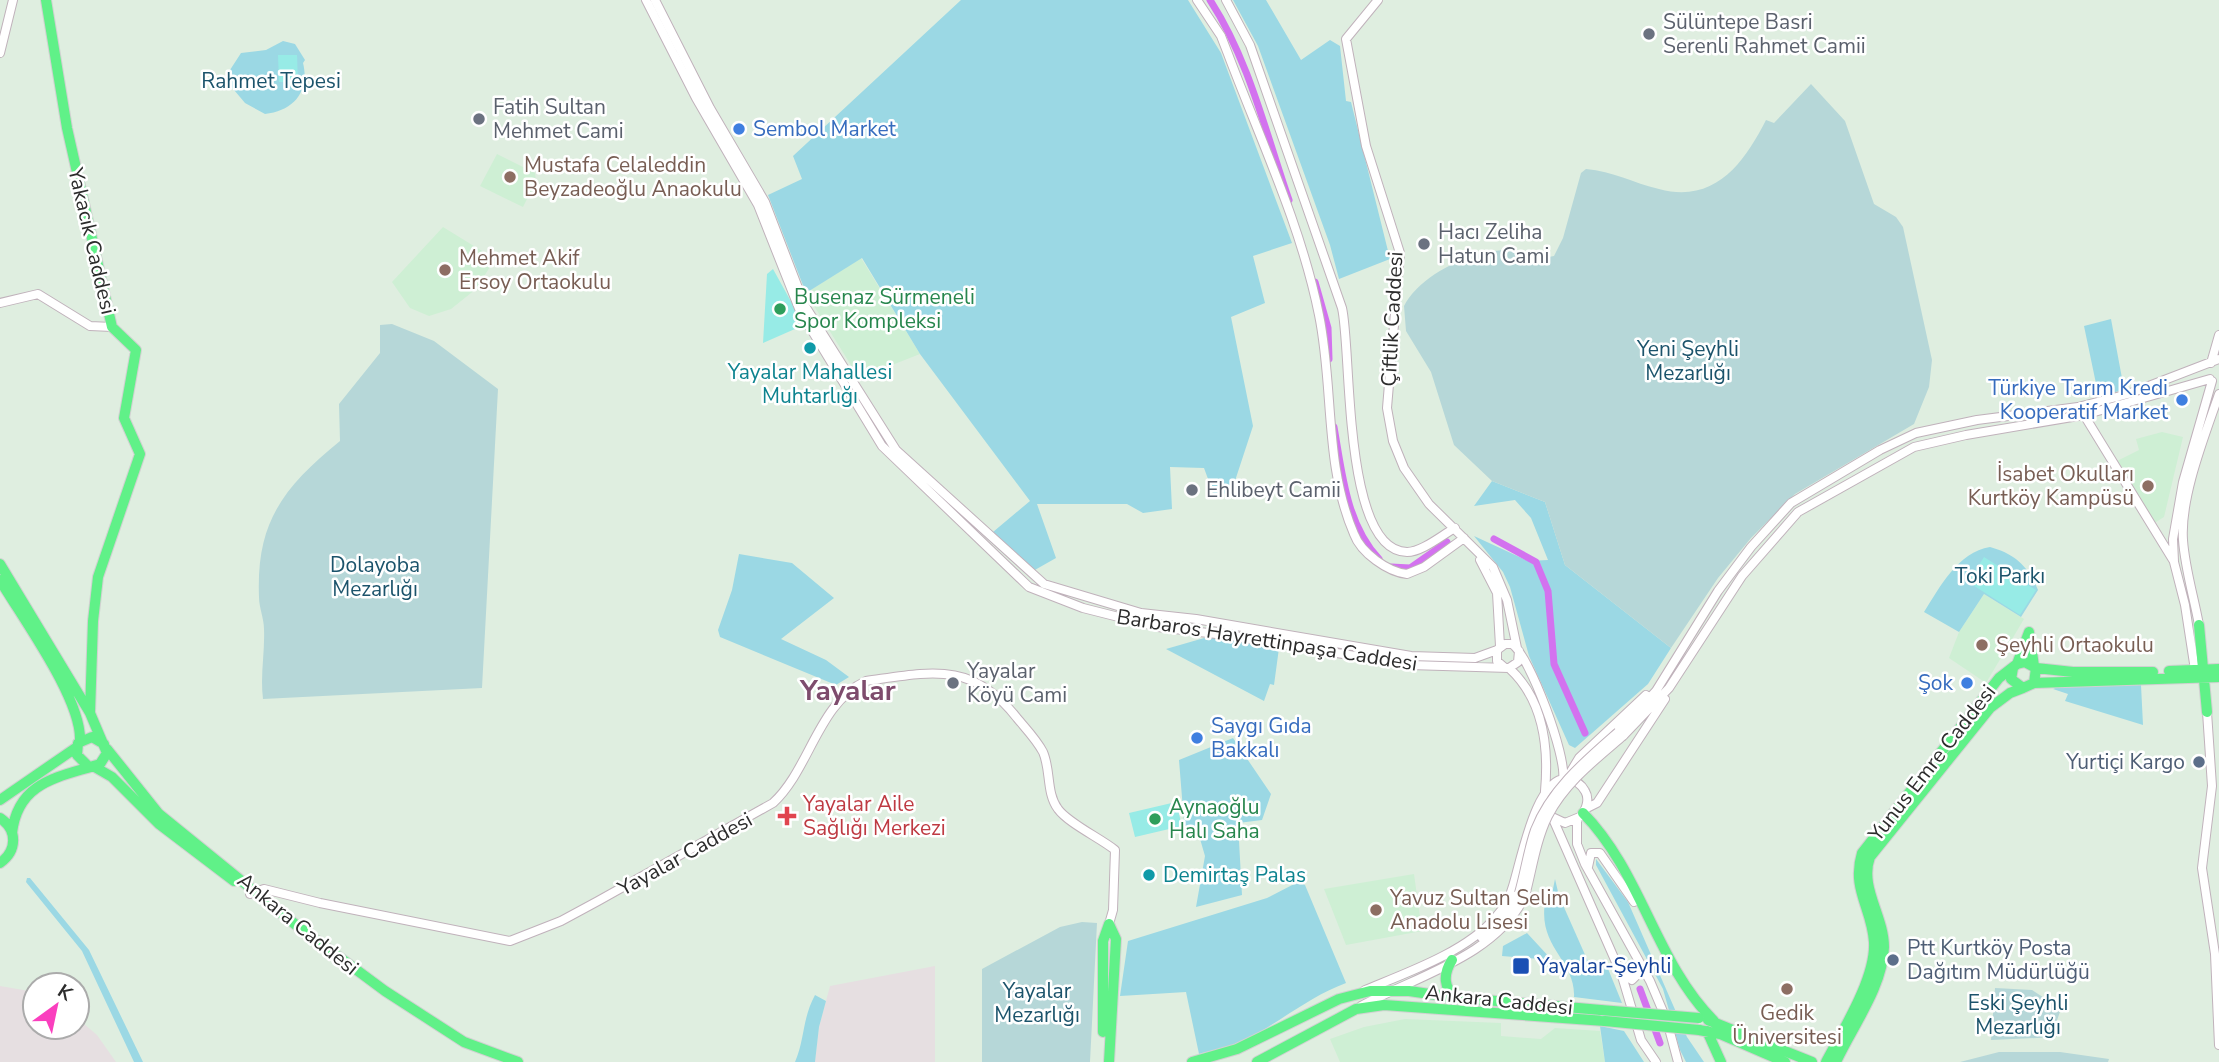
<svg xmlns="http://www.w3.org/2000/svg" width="2219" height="1062" font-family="'Nunito Sans',sans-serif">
<rect width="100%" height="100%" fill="#dfeee0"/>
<path fill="#e6dfe1" d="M935 966V1062H815L819 1027 830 986Z
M0 986 35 992V1027H77V1018L97 1035 116 1062H0Z"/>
<path fill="#ceefd4" d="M497 154 535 173 536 181 523 207 480 186Z
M443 227 495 259 476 289 451 309 429 316 410 308 392 282Z
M861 258 920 354 859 378 806 293Z
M2162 432 2183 437 2164 517 2156 522H2150L2113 463 2139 450 2136 439Z
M1984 594 2024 619 1986 683 1949 658 1959 632Z
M1414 874 1422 931 1346 945 1324 889Z
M1405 1019 1501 1023V1036L1541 1039 1555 1028 1600 1031 1605 1062H1340L1330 1039 1364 1027Z"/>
<path fill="#9bd8e4" d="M961 0H1188L1221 53 1292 243 1253 256 1265 303 1231 317 1253 426 1232 490 1215 498 1204 468 1170 467 1172 509 1143 513 1127 504H1037L1056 558 1033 571 993 532 1030 501 920 354 862 258 806 293 768 195 802 179 793 156Z
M1233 0H1266L1301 60 1330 40 1340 46 1346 101 1351 102 1390 259 1339 279 1330 245 1258 46Z
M283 41 295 44 305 60 303 63C310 91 294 111 265 114L245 103 229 84 230 70 241 53 266 50Z
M2111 319 2124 389 2099 398 2084 326Z
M1492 481 1545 502 1565 565 1671 648 1648 684 1575 748 1569 745 1529 656 1510 587 1503 572 1474 536 1528 561 1548 560 1531 518 1515 500 1474 506Z
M1990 547C2015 554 2028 566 2038 590L2021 617 1984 594 1959 632 1924 612C1940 587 1958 552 1990 547Z
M739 554 792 563 834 598 781 639 826 660 849 677 836 685 720 637 718 630 732 590Z
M1211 636 1279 648 1274 685 1270 684 1264 701 1166 649Z
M2141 685 2143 725 2065 701 2068 694 2053 689 2060 686Z
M1233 738 1271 794 1262 820 1238 823 1242 895 1196 907 1205 856 1198 832 1185 835 1179 760Z
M1596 859 1628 902 1687 1037 1704 1062H1686L1680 1050 1663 989 1596 865Z
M27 878H30L89 950 143 1062H134L82 951 26 882Z
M1555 879 1559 896 1590 966 1604 959 1622 1003 1574 997C1576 960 1535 946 1546 898L1552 894Z
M1298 882 1305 885 1346 983C1308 997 1278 1024 1241 1042 1229 1048 1212 1050 1199 1054L1186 992 1120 996 1128 941 1267 898Z
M1527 933 1552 960 1502 956 1503 946Z
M815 995 826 1001 819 1027 815 1062H795C805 1039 802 1019 815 995Z
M1600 1026 1624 1031 1644 1062H1605Z"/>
<path fill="#b6d7d8" d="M1811 84 1845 121 1874 204 1896 217 1903 227 1932 360 1929 387 1914 424 1795 494 1751 538 1718 578 1671 648 1565 565 1545 502 1492 481 1454 445 1431 372 1406 331 1404 306C1420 274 1476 248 1511 250 1526 251 1539 260 1554 256L1563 238 1581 173 1586 169C1613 171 1633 183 1659 189 1715 204 1744 163 1766 120L1774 123Z
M392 324 434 341 498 389 482 688 263 699C260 675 265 653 264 629 264 618 259 608 259 597 256 521 284 487 340 441L339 404 380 353V325Z
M1082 922 1097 923 1090 1062H982V969L1060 927Z
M1995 988 2032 990 2061 1009 2055 1026 2057 1037 1991 1040Z
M1999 1052H2060L2109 1059 2108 1062H1960Z"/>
<path fill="#97ebe6" d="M278 55H297L298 82H279Z
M773 269 804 325 763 343 767 274Z
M1984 557 2036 590 2020 615 1968 582Z
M1176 802 1182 826 1135 837 1129 813Z"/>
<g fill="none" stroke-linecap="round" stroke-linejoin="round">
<path stroke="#d372ef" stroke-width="7" d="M1210 0C1249 60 1266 134 1289 200
M1315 282 1328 328 1329 359
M1334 427C1342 472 1346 524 1379 559
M1494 539 1536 562 1548 591 1554 664 1585 733
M1391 567 1410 568 1447 542
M1640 989 1660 1043"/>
<g stroke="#c0b2bb" stroke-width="10">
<path id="tertiary" d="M646 0 696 98 758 205 800 311 882 446 1029 587 1083 608 1158 627 1233 636 1410 665 1509 668 1518 662 1519 651
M655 0 710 108 765 202 805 306 896 450 1044 584 1141 613 1196 619 1411 656 1475 658 1497 650
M1197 0 1221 36 1228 54C1260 139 1301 225 1319 315 1334 387 1324 465 1354 534 1361 553 1388 572 1407 574L1424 567 1464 538
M1226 0 1250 45 1342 308C1352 350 1342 551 1407 552 1422 552 1442 535 1455 528
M1378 0 1346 39 1366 146 1400 253 1387 408 1393 441 1404 468 1429 504 1493 567 1507 600 1517 648
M0 53 13 0
M0 303 38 294 90 326 112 327
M2211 363 2219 335
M2084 415 2173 560
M1480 560 1497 593 1500 646
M2199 625C2194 597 2185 569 2183 540 2180 497 2205 435 2219 394
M1504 667 1497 661V650L1505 644H1512C1530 656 1567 757 1563 779
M1509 668C1543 699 1549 747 1545 791
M2195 670 2185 605 2174 562 2173 539 2183 482 2212 381
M2207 712 2212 786 2202 868 2215 954 2219 1045
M1618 732 1656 691 1718 591 1751 547 1791 503 1880 450 1916 433 1977 420 2078 407 2128 394 2219 359
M1623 736 1669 688 1742 576 1798 512 1914 447 1966 435 2084 415 2210 379
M1567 778 1579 758 1646 695
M1585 809 1597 803 1665 699
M1553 819 1622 976 1641 1040 1656 1062
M1577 820V844L1585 864 1650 981 1667 1021 1678 1062
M1588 867 1591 853H1600L1634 902
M250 894 264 889 320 903 510 941 561 921 598 901 773 803C810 769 818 703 866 681 930 672 972 660 1017 718 1026 729 1036 739 1043 752 1051 770 1046 793 1058 809 1068 823 1100 838 1115 850L1113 910 1109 924
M1482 938 1501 922 1519 893
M1620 971 1632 980 1640 972 1639 966
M1365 990C1406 973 1466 952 1495 918 1504 908 1510 898 1513 886 1521 862 1536 775 1568 779 1575 780 1581 784 1585 791 1590 799 1586 808 1582 816L1565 823 1548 815 1543 797
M1361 1006C1417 976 1496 956 1525 896"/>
</g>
<g stroke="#d1d1d1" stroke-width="12">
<path id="primary" d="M46 0 67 128 112 327 136 350 124 418 140 454 98 577 93 621 90 713
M0 564 90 713 107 753 100 764C61 777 18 780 12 833
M0 580C23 619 82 699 80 741
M2199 625 2207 712
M2029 632 2034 666
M2017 664 2029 632
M2036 668 2073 672H2153
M2169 671 2219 669
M2034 683 2219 677
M107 749 159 814 296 925 385 991 464 1042 518 1062
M88 766 77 755 78 743 92 737 104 744
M93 766 112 777 159 824 234 881
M0 800 77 747
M1583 813C1642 873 1655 962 1714 1021
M0 818C18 830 17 851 0 863
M1452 960C1443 974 1443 989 1457 998
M1708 1020 1812 1062
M1699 1030 1720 1034 1785 1062
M1707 1031 1721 1062
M1103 1032V941L1109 924
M1109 1062 1116 939 1109 924
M1192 1062 1237 1049 1339 999 1370 991H1409L1450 997 1601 1010
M1257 1062 1356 1009 1384 1005 1605 1021
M1826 1062C1843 1030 1876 978 1874 942 1872 908 1851 889 1862 853L1999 678 2017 664 2025 662 2036 668 2034 683 2023 688 2011 679 2013 668
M1836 1062C1852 1027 1883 987 1884 947 1884 916 1859 887 1870 857L1990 708 2010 693 2023 688"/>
</g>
<use href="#tertiary" stroke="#fff" stroke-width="8"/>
<use href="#primary" stroke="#60f188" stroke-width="10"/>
<g stroke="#c0b2bb" stroke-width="10" stroke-linecap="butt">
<path id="tertiary-bridge" d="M1519 893C1525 872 1528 850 1535 830 1551 789 1586 760 1618 732
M1525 896C1532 870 1536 840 1548 816 1565 783 1595 760 1623 736"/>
</g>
<g stroke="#d1d1d1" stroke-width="12" stroke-linecap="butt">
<path id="primary-bridge" d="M1601 1010 1699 1018
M1605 1021 1699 1030"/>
</g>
<use href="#tertiary-bridge" stroke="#fff" stroke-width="8"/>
<use href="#primary-bridge" stroke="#60f188" stroke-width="10"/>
</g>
<g fill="#6b7280" stroke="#fff" stroke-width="2.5">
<circle cx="1649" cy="34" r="7"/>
<circle cx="479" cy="119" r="7"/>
<circle cx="1424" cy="244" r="7"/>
<circle cx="1192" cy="490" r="7"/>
<circle cx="953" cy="683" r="7"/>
</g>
<g fill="#3f7fe0" stroke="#fff" stroke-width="2.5">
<circle cx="739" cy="129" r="7"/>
<circle cx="2182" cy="400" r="7"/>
<circle cx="1967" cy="683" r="7"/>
<circle cx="1197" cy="738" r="7"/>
</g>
<g fill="#8d6e63" stroke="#fff" stroke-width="2.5">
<circle cx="510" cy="177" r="7"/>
<circle cx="445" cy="270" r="7"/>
<circle cx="2148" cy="486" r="7"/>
<circle cx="1982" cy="645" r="7"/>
<circle cx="1376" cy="910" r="7"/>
<circle cx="1787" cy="989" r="7"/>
</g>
<g fill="#2e9e5b" stroke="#fff" stroke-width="2.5">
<circle cx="780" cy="309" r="7"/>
<circle cx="1155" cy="819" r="7"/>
</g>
<g fill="#0f9aa8" stroke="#fff" stroke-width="2.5">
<circle cx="810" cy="348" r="7"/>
<circle cx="1149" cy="875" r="7"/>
</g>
<g fill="#5c6f8a" stroke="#fff" stroke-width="2.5">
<circle cx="2199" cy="762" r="7"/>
<circle cx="1893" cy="960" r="7"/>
</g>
<path fill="#e0444e" stroke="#fff" stroke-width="2.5" d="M783.5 805.5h7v7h7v7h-7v7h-7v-7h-7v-7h7z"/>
<rect fill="#1a4fb4" stroke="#fff" stroke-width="2.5" x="1512" y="957" width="18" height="18" rx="3.5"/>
<g text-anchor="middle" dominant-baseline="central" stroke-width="5" stroke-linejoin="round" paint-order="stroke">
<g font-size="21" fill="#5b616d" stroke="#fff" text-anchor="start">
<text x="1663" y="22">Sülüntepe Basri<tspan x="1663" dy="24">Serenli Rahmet Camii</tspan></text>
<text x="493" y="107">Fatih Sultan<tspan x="493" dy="24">Mehmet Cami</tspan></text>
<text x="1438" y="232">Hacı Zeliha<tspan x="1438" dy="24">Hatun Cami</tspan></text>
<text x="1206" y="490">Ehlibeyt Camii</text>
<text x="967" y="671">Yayalar<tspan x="967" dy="24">Köyü Cami</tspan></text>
</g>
<g font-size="21" fill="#1b536b" stroke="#fff">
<text x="271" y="81">Rahmet Tepesi</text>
<text x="1688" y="349">Yeni Şeyhli<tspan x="1688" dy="24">Mezarlığı</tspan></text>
<text x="375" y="565">Dolayoba<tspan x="375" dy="24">Mezarlığı</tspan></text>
<text x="2000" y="576">Toki Parkı</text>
<text x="1037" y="991">Yayalar<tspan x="1037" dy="24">Mezarlığı</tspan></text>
<text x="2018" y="1003">Eski Şeyhli<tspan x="2018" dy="24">Mezarlığı</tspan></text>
</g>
<g font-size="21" fill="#366cbe" stroke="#fff" text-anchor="start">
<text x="753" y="129">Sembol Market</text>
<text x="2168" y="388" text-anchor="end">Türkiye Tarım Kredi<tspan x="2168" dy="24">Kooperatif Market</tspan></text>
<text x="1953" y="683" text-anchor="end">Şok</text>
<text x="1211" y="726">Saygı Gıda<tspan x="1211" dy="24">Bakkalı</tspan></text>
</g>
<g font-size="21" fill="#785e54" stroke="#fff" text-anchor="start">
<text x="524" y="165">Mustafa Celaleddin<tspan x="524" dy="24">Beyzadeoğlu Anaokulu</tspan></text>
<text x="459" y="258">Mehmet Akif<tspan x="459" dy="24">Ersoy Ortaokulu</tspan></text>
<text x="2134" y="474" text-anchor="end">İsabet Okulları<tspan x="2134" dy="24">Kurtköy Kampüsü</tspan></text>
<text x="1996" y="645">Şeyhli Ortaokulu</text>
<text x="1390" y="898">Yavuz Sultan Selim<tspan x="1390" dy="24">Anadolu Lisesi</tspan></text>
<text x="1787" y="1013" text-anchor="middle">Gedik<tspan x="1787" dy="24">Üniversitesi</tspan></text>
</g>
<g font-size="21" fill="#2c2c2c" stroke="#fff">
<text transform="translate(92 241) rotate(77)">Yakacık Caddesi</text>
<text transform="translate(1392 319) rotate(-87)">Çiftlik Caddesi</text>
<text transform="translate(1267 640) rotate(9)">Barbaros Hayrettinpaşa Caddesi</text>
<text transform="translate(1932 763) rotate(-52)">Yunus Emre Caddesi</text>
<text transform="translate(685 854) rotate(-29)">Yayalar Caddesi</text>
<text transform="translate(298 924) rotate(39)">Ankara Caddesi</text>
<text transform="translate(1499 1000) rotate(6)">Ankara Caddesi</text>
</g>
<g font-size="21" fill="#27864d" stroke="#fff" text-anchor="start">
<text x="794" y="297">Busenaz Sürmeneli<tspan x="794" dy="24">Spor Kompleksi</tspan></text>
<text x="1169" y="807">Aynaoğlu<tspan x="1169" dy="24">Halı Saha</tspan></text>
</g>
<g font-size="21" fill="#0d838f" stroke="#fff">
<text x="810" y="372">Yayalar Mahallesi<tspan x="810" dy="24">Muhtarlığı</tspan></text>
<text x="1163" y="875" text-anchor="start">Demirtaş Palas</text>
</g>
<g font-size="21" fill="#4e5e75" stroke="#fff" text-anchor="end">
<text x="2185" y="762">Yurtiçi Kargo</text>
<text x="1907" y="948" text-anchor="start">Ptt Kurtköy Posta<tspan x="1907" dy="24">Dağıtım Müdürlüğü</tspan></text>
</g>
<g font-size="21" fill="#be3a42" stroke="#fff" text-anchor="start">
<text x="803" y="804">Yayalar Aile<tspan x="803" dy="24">Sağlığı Merkezi</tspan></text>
</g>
<g font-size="21" fill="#164399" stroke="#fff" text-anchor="start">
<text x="1537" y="966">Yayalar-Şeyhli</text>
</g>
<g font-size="28" font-weight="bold" fill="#7e4c6d" stroke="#fff">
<text x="848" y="691">Yayalar</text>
</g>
</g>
<g transform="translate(56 1006) rotate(33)"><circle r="33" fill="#ffffff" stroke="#ababab" stroke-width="2"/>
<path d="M0-5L12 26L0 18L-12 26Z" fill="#fa3fbe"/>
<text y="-10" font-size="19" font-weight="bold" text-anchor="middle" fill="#2c2c2c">K</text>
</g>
</svg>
